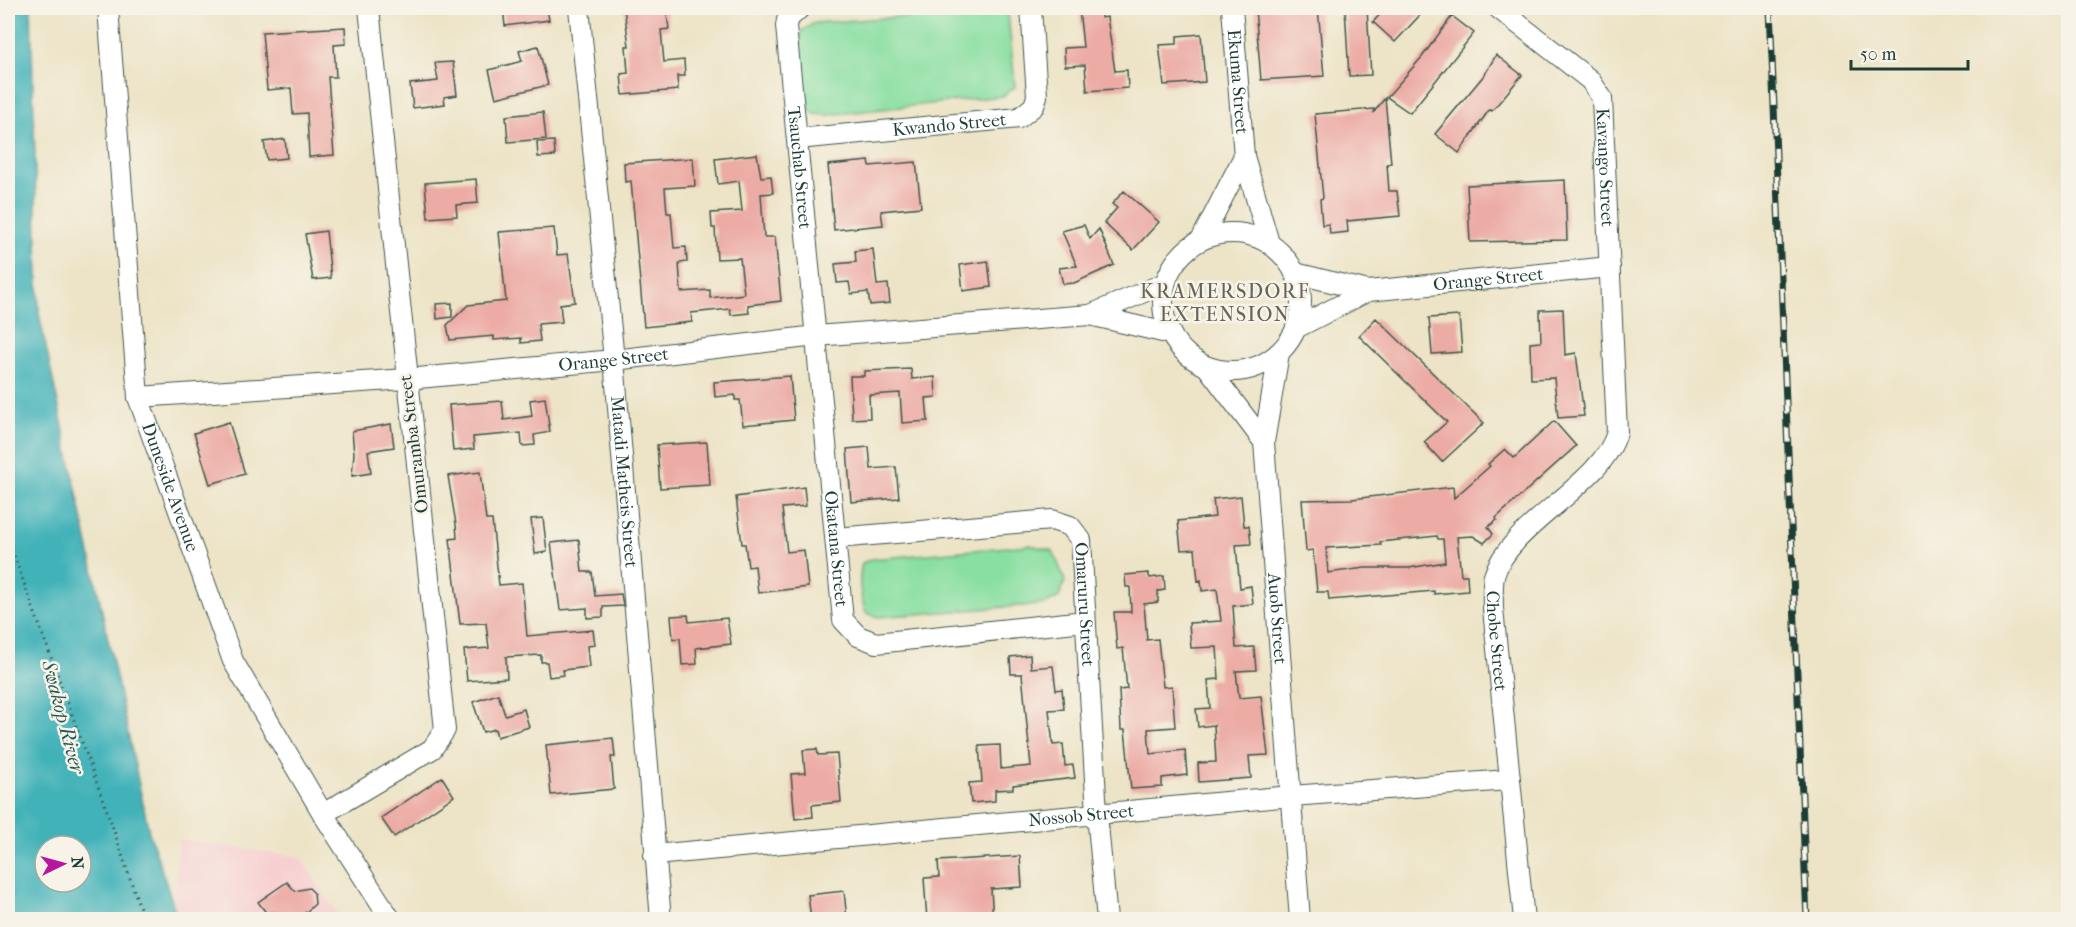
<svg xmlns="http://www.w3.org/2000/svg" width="2076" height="927" font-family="'IM FELL French Canon',serif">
<rect width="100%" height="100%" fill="#f7f3e8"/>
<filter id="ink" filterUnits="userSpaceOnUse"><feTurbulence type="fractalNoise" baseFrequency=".0167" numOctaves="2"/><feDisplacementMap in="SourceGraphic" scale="12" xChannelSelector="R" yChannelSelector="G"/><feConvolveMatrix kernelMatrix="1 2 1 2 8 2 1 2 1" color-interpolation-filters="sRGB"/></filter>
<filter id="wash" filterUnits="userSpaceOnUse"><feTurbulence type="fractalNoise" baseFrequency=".008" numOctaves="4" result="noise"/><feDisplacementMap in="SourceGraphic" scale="24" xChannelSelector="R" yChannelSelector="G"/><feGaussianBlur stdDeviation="1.35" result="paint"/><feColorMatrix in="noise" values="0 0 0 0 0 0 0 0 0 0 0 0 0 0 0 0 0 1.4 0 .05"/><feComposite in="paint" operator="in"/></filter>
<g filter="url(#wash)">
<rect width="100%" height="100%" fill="#ede4c7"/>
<path fill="#f7cfd1" d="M179 839 300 857 341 919H178L173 906Z"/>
<path fill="#89dfa2" stroke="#548e6b" stroke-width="1.5" d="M1000 10 1008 14 1015 87 1003 96 827 115 814 114 804 102 800 44 802 31 814 23Z
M1030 545 1053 551 1065 581 1059 597 1046 604 878 617 866 613C860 597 858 580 862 563L872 559Z"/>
<path fill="#42b2b9" stroke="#307876" stroke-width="1.5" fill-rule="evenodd" d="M8 8H31L39 314 149 832 178 919H8ZM45 846H81V882H45Z"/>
<g id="blocks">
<path fill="#ecaba4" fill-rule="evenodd" d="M503 8H547L549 20 505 26Z
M624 8H666L669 29 661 30 664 62 684 60 685 76H677L678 90 623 95 621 74 628 73 626 46H629Z
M1079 8H1100L1101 18 1107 17 1115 71 1127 70 1128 88 1087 91 1085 65 1065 66 1064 48 1083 47Z
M1255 8H1318L1324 76 1261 80Z
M1345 8H1367L1371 75 1349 76Z
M1386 8H1413L1421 14 1395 42 1373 22Z
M1452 16 1474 33 1410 113 1387 97 1422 57Z
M345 27 346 44 334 45 336 77H328L334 155 309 157 307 113 293 114 291 88 267 90 262 32Z
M1201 34 1205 82 1164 85 1159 45 1177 44V36Z
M538 46 548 85 496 98 489 70 522 61 519 51Z
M1496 55 1522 75 1492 111 1489 110 1459 153 1435 134 1485 74Z
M453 62 457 95 444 97 445 104 413 108 410 84 438 81 435 63Z
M1385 98 1391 163 1387 164 1389 191H1397L1400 216 1347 221 1348 232 1330 234 1329 224 1322 225 1320 199 1323 198 1315 114 1374 109V112Z
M543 112 546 139 508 142 506 116Z
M285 139 287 158 267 160 264 142Z
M554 141 555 156 538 157 537 142Z
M757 154 761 177 771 176 773 193 761 194 764 237H775L781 301 748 305 749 313 731 315 730 309 691 313 692 322 644 327 631 181 625 182 624 163 693 158 695 186 665 188 667 213H671L674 248 686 247 687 262 679 263 681 292 710 290V298L744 294 740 258 717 259 715 228H712L711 213 742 211 739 181 718 184 715 159Z
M869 161 870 166 916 162 921 207 881 211 883 225 834 230 828 165Z
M476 179 478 203 456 205 457 216 428 218 425 183Z
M1565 180 1567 240 1470 242 1467 185Z
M1124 191 1159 222 1133 250 1104 223 1117 208 1112 204Z
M1084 225 1090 239 1099 229 1114 265 1074 283 1063 284 1059 268 1077 266 1062 231Z
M554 228 557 255 568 254 575 302 560 304 562 322 538 324 540 341 521 343V338L494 340V336L450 340 447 325 468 305 506 301 499 232Z
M326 231 331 278 313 280 305 234Z
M873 249 877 285 888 284 890 303 870 305 868 292 851 294 849 282 837 283 835 264 856 262 855 251Z
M988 261 991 287 963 291 960 265Z
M452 303V317L437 319 436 304Z
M1563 309 1565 355 1576 353 1584 416 1558 418 1554 378 1531 379 1530 343 1541 342 1540 310Z
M1459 316 1462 352 1432 354 1429 318Z
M1376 318 1484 423 1442 462 1424 442 1447 422 1359 336Z
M911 369 912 379 935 377 936 397 926 398 928 421 902 423 900 393 869 395 870 418 852 419 850 376H864V371Z
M790 376 794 420 743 425 740 400H735V395L715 397 714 382Z
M545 398 550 432 534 435 535 445 522 446 521 433 473 437 474 449 453 451 449 405 502 401 504 420 532 416 530 400Z
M1554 421 1576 446 1496 518 1497 520 1488 527 1493 534 1484 543 1473 536 1457 537 1461 575H1467L1468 591 1434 594V591L1329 600 1328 592H1317L1313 550 1306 551 1302 500 1352 499 1453 487 1454 498 1490 466 1488 464 1505 449 1514 458ZM1437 536 1438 539H1443L1445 562 1409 568H1365L1328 573 1326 548 1381 545 1380 542Z
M229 422 245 474 210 484 194 433Z
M391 424 394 447 368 451 371 473 352 476 354 453 352 431Z
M707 442 710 485 660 488 657 445Z
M869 447 871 469 896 467 899 498 851 502 847 449Z
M480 472 486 520H492L499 585 522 583 527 636 593 630 595 645 587 646 589 667 563 670 564 675 549 677 547 662H541V655L506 657 507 678 467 681 464 650 489 648 486 623 460 624 450 539 457 538 456 524 448 476Z
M804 487 806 506 782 508 787 552 804 550 808 587 758 593 755 566 748 567 745 544H742L736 497Z
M1241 496 1244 526H1249L1251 544 1236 545 1240 588 1251 586 1253 604 1233 606 1236 648 1254 647 1256 670 1236 671 1239 698 1261 696 1268 755 1249 756 1251 778 1199 782 1198 763 1216 762 1214 725 1198 727 1196 709 1210 708 1208 680 1219 679 1217 647 1191 648 1189 623 1221 621 1217 589 1202 591 1201 580 1198 581 1195 549 1181 550 1178 521 1215 517 1213 499Z
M543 518 547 552 535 554 531 519Z
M579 540 582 572H592L595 596 621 594 623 606 603 607V617L587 618V608L560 610 551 543Z
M1148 573 1150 578 1164 576 1165 590 1158 591V602L1144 604 1147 640 1158 639 1163 687 1172 686 1175 727 1148 729 1150 754 1185 750 1187 775 1162 778V787L1131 789 1125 730H1121L1119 690 1127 689 1123 648 1117 649 1114 612H1131L1130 587H1126L1125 575Z
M688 615 689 622 727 618 731 644 696 648 697 664 682 665 680 638 673 639 671 616Z
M1030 655 1031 668 1053 666 1056 690 1062 689 1064 709 1049 710 1053 745 1063 744 1065 766 1073 765 1075 778 1013 785V789L995 790V801L971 803 969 783 982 782 979 746 1000 745 1001 769 1031 766 1022 674H1011L1010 657Z
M498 694 505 715 524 709 529 727 497 737 495 729 483 732 473 702Z
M613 738 615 757H611L614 789 551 795 546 745Z
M817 749 818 755 837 754 841 802 812 805 813 817 795 819 791 774 805 773 803 750Z
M442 777 454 796 394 837 381 818Z
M1020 856 1022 887 991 889 993 920H927L924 878 939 877 938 861Z
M287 882 295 891 309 888 314 893 315 904 297 920H279L275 912 267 914 258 902Z
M844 891 847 920H811L808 895Z"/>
</g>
</g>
<g filter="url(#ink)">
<use href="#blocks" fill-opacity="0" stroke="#3e564a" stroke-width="1.5"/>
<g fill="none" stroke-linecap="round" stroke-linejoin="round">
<g stroke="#3e564a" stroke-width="22">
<g id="minor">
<path id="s1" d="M108 8 138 397 233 661 323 814 391 920"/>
<path id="s2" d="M579 8 614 360 661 920"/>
<path id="s3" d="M800 8 787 20 786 26 843 620 858 636 876 643 1085 621"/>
<path id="s4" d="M1232 8 1244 156"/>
<path id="s5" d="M1498 8 1590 80 1602 98 1617 432C1604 484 1509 524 1494 576 1492 586 1493 599 1493 609L1524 920"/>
<path id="s6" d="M797 139 1019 118 1034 106 1037 96 1031 8"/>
<circle cx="1232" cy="302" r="69"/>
<path d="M1201 240 1244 156 1269 243"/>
<path id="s7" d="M1295 273 1368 291 1610 267"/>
<path d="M1165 283 1090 315 1171 334"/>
<path d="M1296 328 1368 291"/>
<path d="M1208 368 1264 442 1279 353"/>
<path id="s8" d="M138 397 407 379 614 360 816 336 1090 315"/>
<path id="s9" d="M1264 442 1300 920"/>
<path id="s10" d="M836 538 1052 520 1070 526 1081 540 1097 814 1107 920"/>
<path d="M323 814 432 749 445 730 369 8"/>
<path id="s11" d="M654 855 1291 796 1509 780"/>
</g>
</g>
<path stroke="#3e564a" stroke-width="3" stroke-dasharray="1.5 4.5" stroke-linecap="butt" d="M8 539 111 822 144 920"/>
<use href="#minor" stroke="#fff" stroke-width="20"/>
<g stroke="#1f3d34" stroke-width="7">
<path id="rail" d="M1770 8 1807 920"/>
</g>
<use href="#rail" stroke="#f7f3e8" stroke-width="4.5" stroke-dasharray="14" stroke-linecap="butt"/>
</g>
</g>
<g text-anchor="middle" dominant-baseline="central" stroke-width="5" stroke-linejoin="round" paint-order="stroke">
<g font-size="18" fill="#1f3d34" stroke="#f7f3e8">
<text stroke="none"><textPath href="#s4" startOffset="74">Ekuma Street</textPath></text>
<text stroke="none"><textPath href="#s6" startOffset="153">Kwando Street</textPath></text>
<text stroke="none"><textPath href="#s5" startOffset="208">Kavango Street</textPath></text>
<text stroke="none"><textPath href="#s3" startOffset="166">Tsauchab Street</textPath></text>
<text stroke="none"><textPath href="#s7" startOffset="196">Orange Street</textPath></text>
<text stroke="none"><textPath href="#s8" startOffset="477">Orange Street</textPath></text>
<text transform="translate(414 444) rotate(-97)">Omuramba Street</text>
<text stroke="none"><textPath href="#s2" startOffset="476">Matadi Matheis Street</textPath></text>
<text stroke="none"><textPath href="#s1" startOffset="486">Duneside Avenue</textPath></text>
<text stroke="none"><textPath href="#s3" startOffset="549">Okatana Street</textPath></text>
<text stroke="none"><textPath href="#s10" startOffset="318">Omaruru Street</textPath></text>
<text stroke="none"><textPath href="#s9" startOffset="177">Auob Street</textPath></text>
<text stroke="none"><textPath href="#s5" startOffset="730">Chobe Street</textPath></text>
<text stroke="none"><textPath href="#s11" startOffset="429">Nossob Street</textPath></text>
</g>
<g font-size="20" letter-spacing="1.5" fill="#67645b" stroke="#f7f3e8">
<text x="1225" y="291">KRAMERSDORF<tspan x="1225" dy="23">EXTENSION</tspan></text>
</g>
<g font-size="20" font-style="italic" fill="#285a55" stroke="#f7f3e8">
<text transform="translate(63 717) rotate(75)">Swakop River</text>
</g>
</g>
<rect width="2076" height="927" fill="none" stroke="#f7f3e8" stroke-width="30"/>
<g transform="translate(63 864) rotate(85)"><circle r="28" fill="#f7f3e8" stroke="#a1aaa0" stroke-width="1.5"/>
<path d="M0-4.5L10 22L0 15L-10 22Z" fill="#b5179e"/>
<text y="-9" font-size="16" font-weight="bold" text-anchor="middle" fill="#1f3d34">N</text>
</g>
<path d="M1851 60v9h117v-9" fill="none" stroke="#1f3d34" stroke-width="3"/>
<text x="1860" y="60" font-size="18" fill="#1f3d34" stroke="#f7f3e8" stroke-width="4.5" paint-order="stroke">50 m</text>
</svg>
